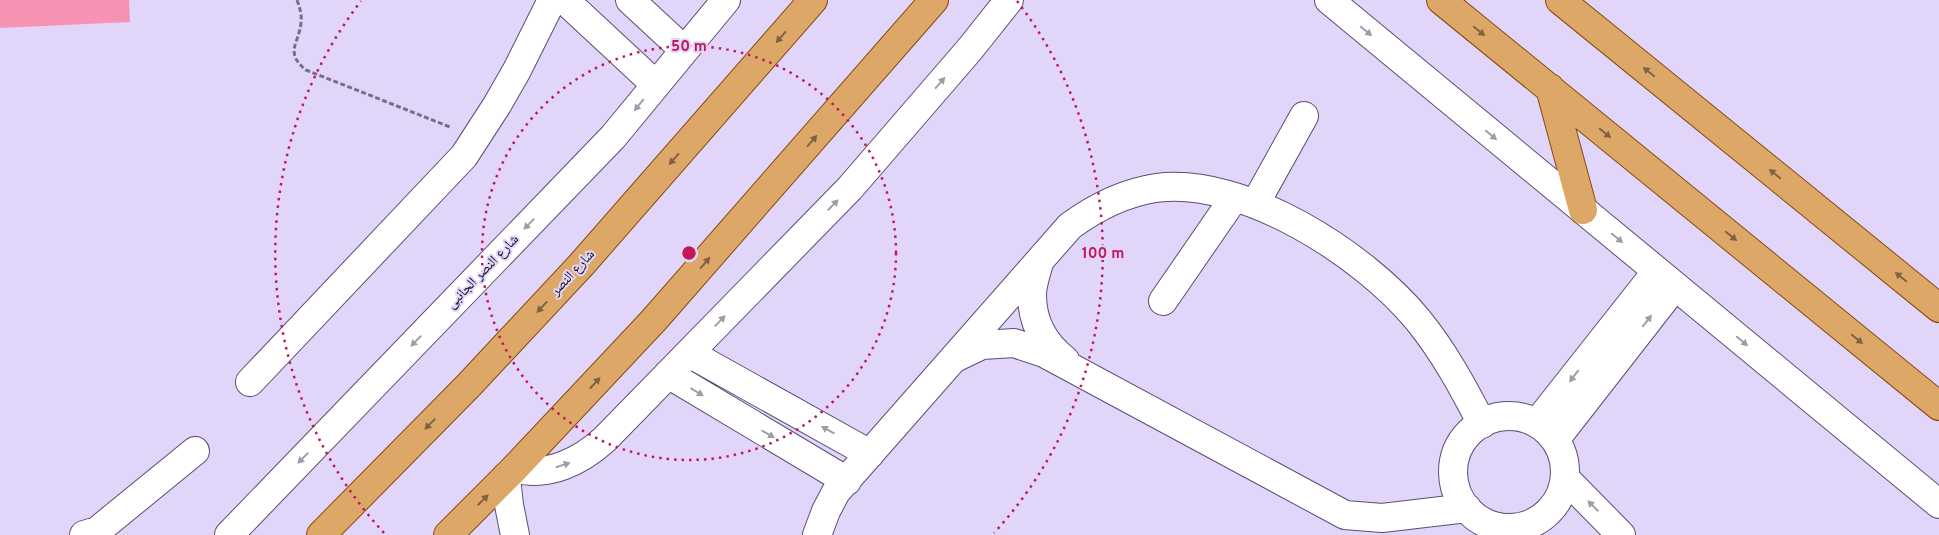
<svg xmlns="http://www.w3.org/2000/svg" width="1939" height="535" font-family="Overpass,'Noto Naskh Arabic',sans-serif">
<rect width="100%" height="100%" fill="#e1d6fa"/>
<path fill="#f693b3" d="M0 0H129L130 22 0 28Z"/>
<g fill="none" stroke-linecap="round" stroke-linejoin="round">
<g stroke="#5a4e73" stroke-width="30">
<path id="minor" d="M630 0 684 50
M1329 0 1939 504
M571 6 656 85
M1255 204 1304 116
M1039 263C1036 273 1032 285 1032 295 1032 322 1043 343 1065 360
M1163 301 1234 198
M689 353 870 454
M957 357 982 345 1014 343 1044 353 1345 515 1382 518 1467 508
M668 374 847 481
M250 382 464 156 497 105 517 70 552 0
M1453 472a56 56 0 1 1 112 0a56 56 0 1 1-112 0Z
M1537 423 1657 271
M1555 440 1675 286
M515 468C548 478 581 461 605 439L850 188 970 49 1009 0
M506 477 509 505 515 535
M1565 478 1621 535
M84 535 97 531 195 451
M229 535 613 137 726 0
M817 535 826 511 836 492 1070 226C1096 207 1123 193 1156 188 1243 176 1365 255 1418 320 1444 352 1463 387 1482 424"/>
</g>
<g stroke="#864b0a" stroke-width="30">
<path id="major" d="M1441 0 1939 406
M1560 0 1939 308
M1550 88 1583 210
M321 535 469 385 582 264 813 0
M448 535 515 468 654 320 934 0"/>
</g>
<path stroke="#776f88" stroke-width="3" stroke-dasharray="5 2.5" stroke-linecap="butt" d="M297 0C300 8 302 15 301 23 299 44 284 52 306 70L450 127"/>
<use href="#minor" stroke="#fff" stroke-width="28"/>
<use href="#major" stroke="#dda867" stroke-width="28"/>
</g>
<defs><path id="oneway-solid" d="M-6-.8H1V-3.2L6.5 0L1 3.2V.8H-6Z" transform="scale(1.25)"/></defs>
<g fill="#9f9da3">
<use href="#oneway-solid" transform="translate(1366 31) rotate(40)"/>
<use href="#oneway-solid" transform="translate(940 83) rotate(-49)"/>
<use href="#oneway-solid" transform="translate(639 105) rotate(129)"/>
<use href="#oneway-solid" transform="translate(1491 135) rotate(40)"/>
<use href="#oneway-solid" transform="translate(833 205) rotate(-46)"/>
<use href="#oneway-solid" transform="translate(529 224) rotate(134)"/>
<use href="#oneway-solid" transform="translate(1617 238) rotate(39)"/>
<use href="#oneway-solid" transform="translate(720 321) rotate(-46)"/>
<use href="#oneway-solid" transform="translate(1647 321) rotate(-52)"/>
<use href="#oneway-solid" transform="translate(416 341) rotate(134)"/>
<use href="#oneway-solid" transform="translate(1742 341) rotate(40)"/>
<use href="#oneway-solid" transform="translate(1574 376) rotate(128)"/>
<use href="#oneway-solid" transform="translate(697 392) rotate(31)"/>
<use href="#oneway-solid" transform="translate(828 430) rotate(-151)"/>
<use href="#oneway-solid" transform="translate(768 434) rotate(30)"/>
<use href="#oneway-solid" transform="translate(303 458) rotate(134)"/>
<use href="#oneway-solid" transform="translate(563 465) rotate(-18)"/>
<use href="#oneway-solid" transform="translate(1593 506) rotate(-135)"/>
</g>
<g fill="#816144">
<use href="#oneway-solid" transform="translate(1479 31) rotate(39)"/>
<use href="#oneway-solid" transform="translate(781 37) rotate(131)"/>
<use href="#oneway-solid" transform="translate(1649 72) rotate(-141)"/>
<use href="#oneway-solid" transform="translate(1605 133) rotate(39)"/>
<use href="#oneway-solid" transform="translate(812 141) rotate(-49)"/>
<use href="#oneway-solid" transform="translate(674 159) rotate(131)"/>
<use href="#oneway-solid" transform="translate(1775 174) rotate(-141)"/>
<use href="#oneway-solid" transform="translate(1731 236) rotate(39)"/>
<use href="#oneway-solid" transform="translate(705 263) rotate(-49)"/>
<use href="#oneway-solid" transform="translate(1901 277) rotate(-141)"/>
<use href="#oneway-solid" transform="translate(542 307) rotate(133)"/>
<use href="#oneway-solid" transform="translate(1857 339) rotate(39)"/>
<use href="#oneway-solid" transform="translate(595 383) rotate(-47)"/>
<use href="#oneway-solid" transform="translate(430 424) rotate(134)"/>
<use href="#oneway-solid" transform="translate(483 500) rotate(-45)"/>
</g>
<g fill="none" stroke="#c2185b" stroke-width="2.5" stroke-dasharray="2.5 5">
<circle cx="689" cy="253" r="207"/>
<path d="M384 533A414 414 0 0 1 361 1M1017 1A414 414 0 0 1 994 533"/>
</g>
<g text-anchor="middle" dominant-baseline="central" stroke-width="4" stroke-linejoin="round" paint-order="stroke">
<g font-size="14" fill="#100b1a" stroke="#e1d6fa">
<text transform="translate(483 272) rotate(-46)">شارع النصر الجانبى</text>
<text transform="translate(573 273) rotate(-47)">شارع النصر</text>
</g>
</g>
<circle cx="689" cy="253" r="8" fill="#c2185b" stroke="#e1d6fa" stroke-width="2.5"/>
<g font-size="15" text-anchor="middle" font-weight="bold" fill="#c2185b" stroke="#e1d6fa" stroke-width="4" stroke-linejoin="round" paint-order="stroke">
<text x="689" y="51">50 m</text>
<text x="1103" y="258">100 m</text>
</g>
</svg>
